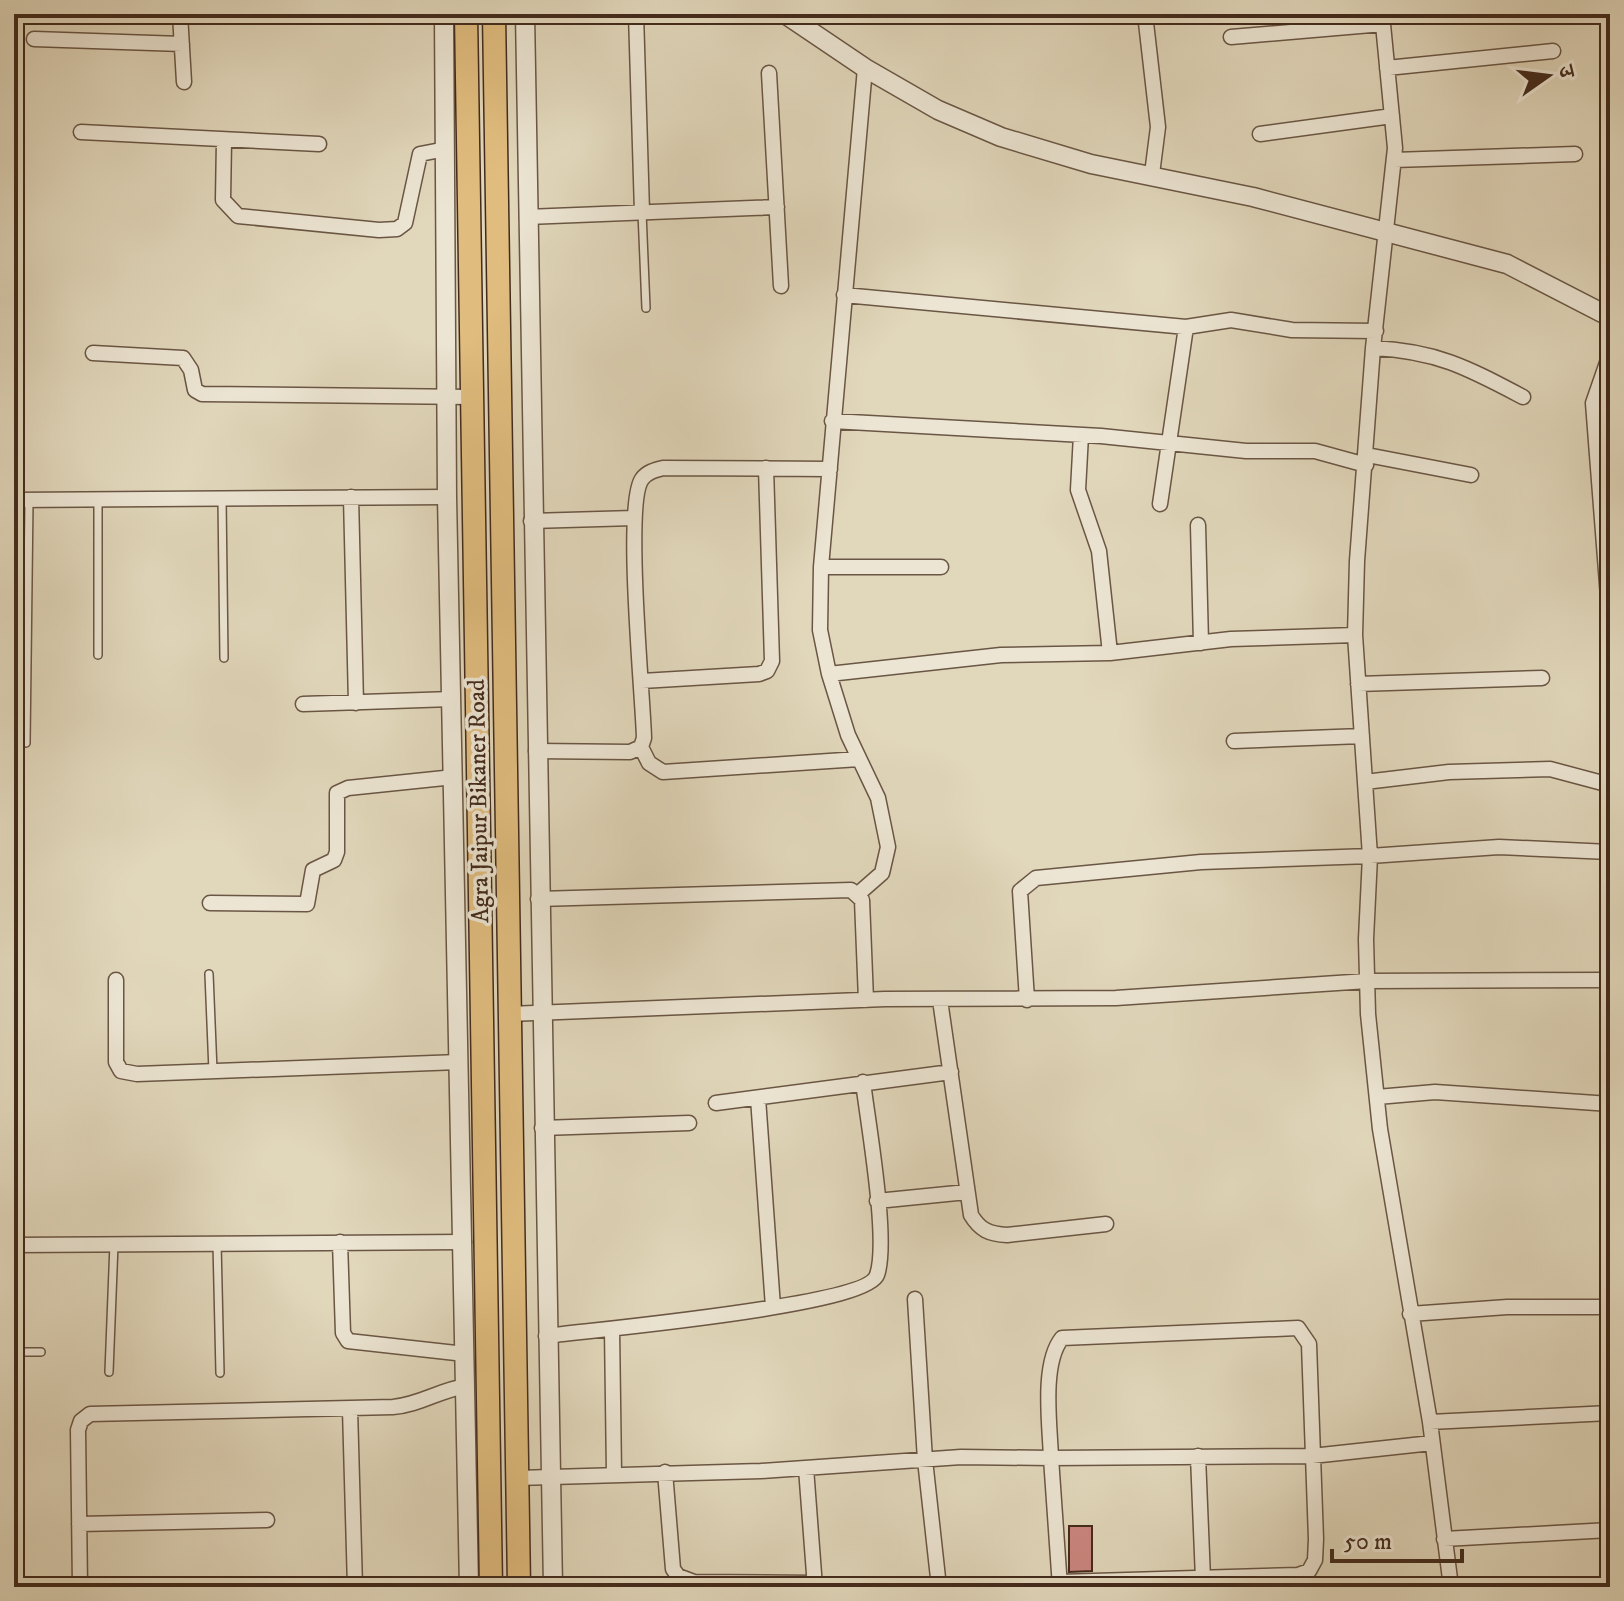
<svg xmlns="http://www.w3.org/2000/svg" width="1624" height="1601" font-family="'IM FELL DW Pica','Noto Serif Devanagari',serif">
<rect width="100%" height="100%" fill="#e1d7bb"/>
<filter id="stains"><feTurbulence type="fractalNoise" baseFrequency=".0025" numOctaves="4"/><feColorMatrix values="0 0 0 0 .2 0 0 0 0 .09 0 0 0 0 .02 0 0 0 .5 -.17"/></filter>
<radialGradient id="worn" r=".72"><stop offset=".6" stop-color="#630" stop-opacity="0"/><stop offset="1" stop-color="#630" stop-opacity=".3"/></radialGradient>
<path fill="#cb867f" stroke="#432b1c" stroke-width="2" d="M1069 1526H1092V1571L1069 1572Z"/>
<g fill="none" stroke-linecap="round" stroke-linejoin="round">
<g stroke="#6a5644" stroke-width="10">
<path id="service" d="M642 212 646 308
M222 499 224 658
M98 655V500
M26 743 29 501
M209 974 213 1071
M217 1243 220 1373
M14 1352H41
M109 1372 114 1244"/>
</g>
<g stroke="#6a5644" stroke-width="17">
<path id="minor" d="M180 14 184 82
M636 14 642 212
M1145 14 1158 127 1152 174
M1382 14 1395 148 1373 348 1357 561 1355 635 1370 856 1366 939 1368 1014 1380 1129 1430 1422 1451 1587
M1231 37 1383 24
M34 39 182 44
M865 68 821 567 820 630 829 674 1001 655 1110 653 1231 639 1355 635
M1387 68 1553 51
M769 73 781 286
M81 132 319 144
M1260 134 1392 116
M224 140 223 200 238 216 379 230 397 229 405 223 420 154 446 149
M1394 160 1575 154
M527 217 777 207
M844 295 1186 327
M1373 348C1437 351 1468 368 1523 397
M93 353 183 358 191 370 195 390 202 394 471 397
M1610 354 1593 403 1610 623
M832 421 1101 436 1246 451H1315L1366 465
M1081 435 1078 490 1099 551 1110 653
M1367 455 1471 475
M351 497 356 703
M14 500 447 497
M1160 504 1186 327 1231 320 1292 330 1376 331
M531 521 634 518
M1198 525 1201 643
M821 567H941
M829 674 848 735 878 798 888 847 882 873 858 894
M642 681 759 674 767 671 772 661 766 468
M1358 684 1542 678
M1610 701V759
M303 704 452 699
M1234 741 1362 736
M641 747 649 763 663 772 859 759
M536 751 630 752 641 747 644 738C643 697 624 503 642 479 647 472 655 470 663 468L830 469
M1365 782 1449 772 1550 769 1610 785
M538 899 851 890 862 900 866 1000
M210 903 307 904 313 870 334 860 337 852V793L348 788 454 777
M116 980V1062L121 1071 137 1074 459 1062
M940 1000 971 1215C980 1230 989 1234 1007 1235L1106 1224
M1027 1000 1020 891 1036 878 1201 862 1370 856 1499 847 1610 852
M509 1014 885 999 1116 998 1367 981 1610 980
M1377 1097 1435 1092 1610 1104
M758 1098 773 1307
M716 1103 951 1072
M542 1128 689 1123
M877 1201 967 1192
M340 1242 343 1333 348 1341 465 1354
M14 1245 464 1242
M915 1299 925 1460 939 1587
M1410 1314 1507 1307H1610
M612 1329 614 1474
M546 1336C590 1330 866 1306 877 1275 889 1241 868 1123 863 1082
M350 1409 355 1587
M1430 1422 1610 1413
M1198 1456 1203 1579
M806 1468 815 1587
M665 1472 673 1569 678 1576 694 1582 815 1583
M517 1478 761 1471 961 1457 1051 1458 1060 1587
M79 1524 267 1520
M1444 1539 1610 1530
M1059 1582 1298 1575 1309 1571 1315 1560 1316 1539 1309 1344 1298 1328 1062 1338C1041 1364 1050 1426 1051 1458L1312 1456 1432 1443
M80 1587 78 1430 81 1421 90 1414 393 1407C419 1405 440 1390 466 1386"/>
</g>
<g stroke="#6a5644" stroke-width="21">
<path id="tertiary" d="M444 14 447 497 469 1587
M525 14 553 1587
M785 14 865 68 938 110 1001 137 1091 164 1253 197 1507 264 1610 317"/>
</g>
<g stroke="#432b1c" stroke-width="25">
<path id="trunk" d="M466 14 491 1587
M494 14 519 1587"/>
</g>
<use href="#service" stroke="#ece5d3" stroke-width="7"/>
<use href="#minor" stroke="#ece5d3" stroke-width="14"/>
<use href="#tertiary" stroke="#ece5d3" stroke-width="18"/>
<use href="#trunk" stroke="#e0bc7e" stroke-width="22"/>
</g>
<g text-anchor="middle" dominant-baseline="central" stroke-width="7" stroke-linejoin="round" paint-order="stroke">
<g font-size="24" fill="#432b1c" stroke="#ece5d3">
<text transform="translate(479 801) rotate(-91)">Agra Jaipur Bikaner Road</text>
</g>
</g>
<rect width="1624" height="1601" fill="none" stroke="#e1d7bb" stroke-width="48"/>
<rect x="16" y="16" width="1592" height="1569" fill="none" stroke="#432b1c" stroke-width="4"/>
<rect x="24" y="24" width="1576" height="1553" fill="none" stroke="#432b1c" stroke-width="2"/>
<g transform="translate(1548 76) rotate(76)" stroke="#ece5d3" stroke-width="6" paint-order="stroke">
<path d="M0-6L14 30L0 20L-14 30Z" fill="#432b1c"/>
<text y="-12" font-size="22" font-weight="bold" text-anchor="middle" fill="#432b1c">उ</text>
</g>
<path d="M1332 1549v12h130v-12" fill="none" stroke="#432b1c" stroke-width="4"/>
<text x="1344" y="1549" font-size="24" fill="#432b1c" stroke="#ece5d3" stroke-width="6" paint-order="stroke">50 m</text>
<rect width="100%" height="100%" filter="url(#stains)"/>
<rect width="100%" height="100%" fill="url(#worn)"/>
</svg>
